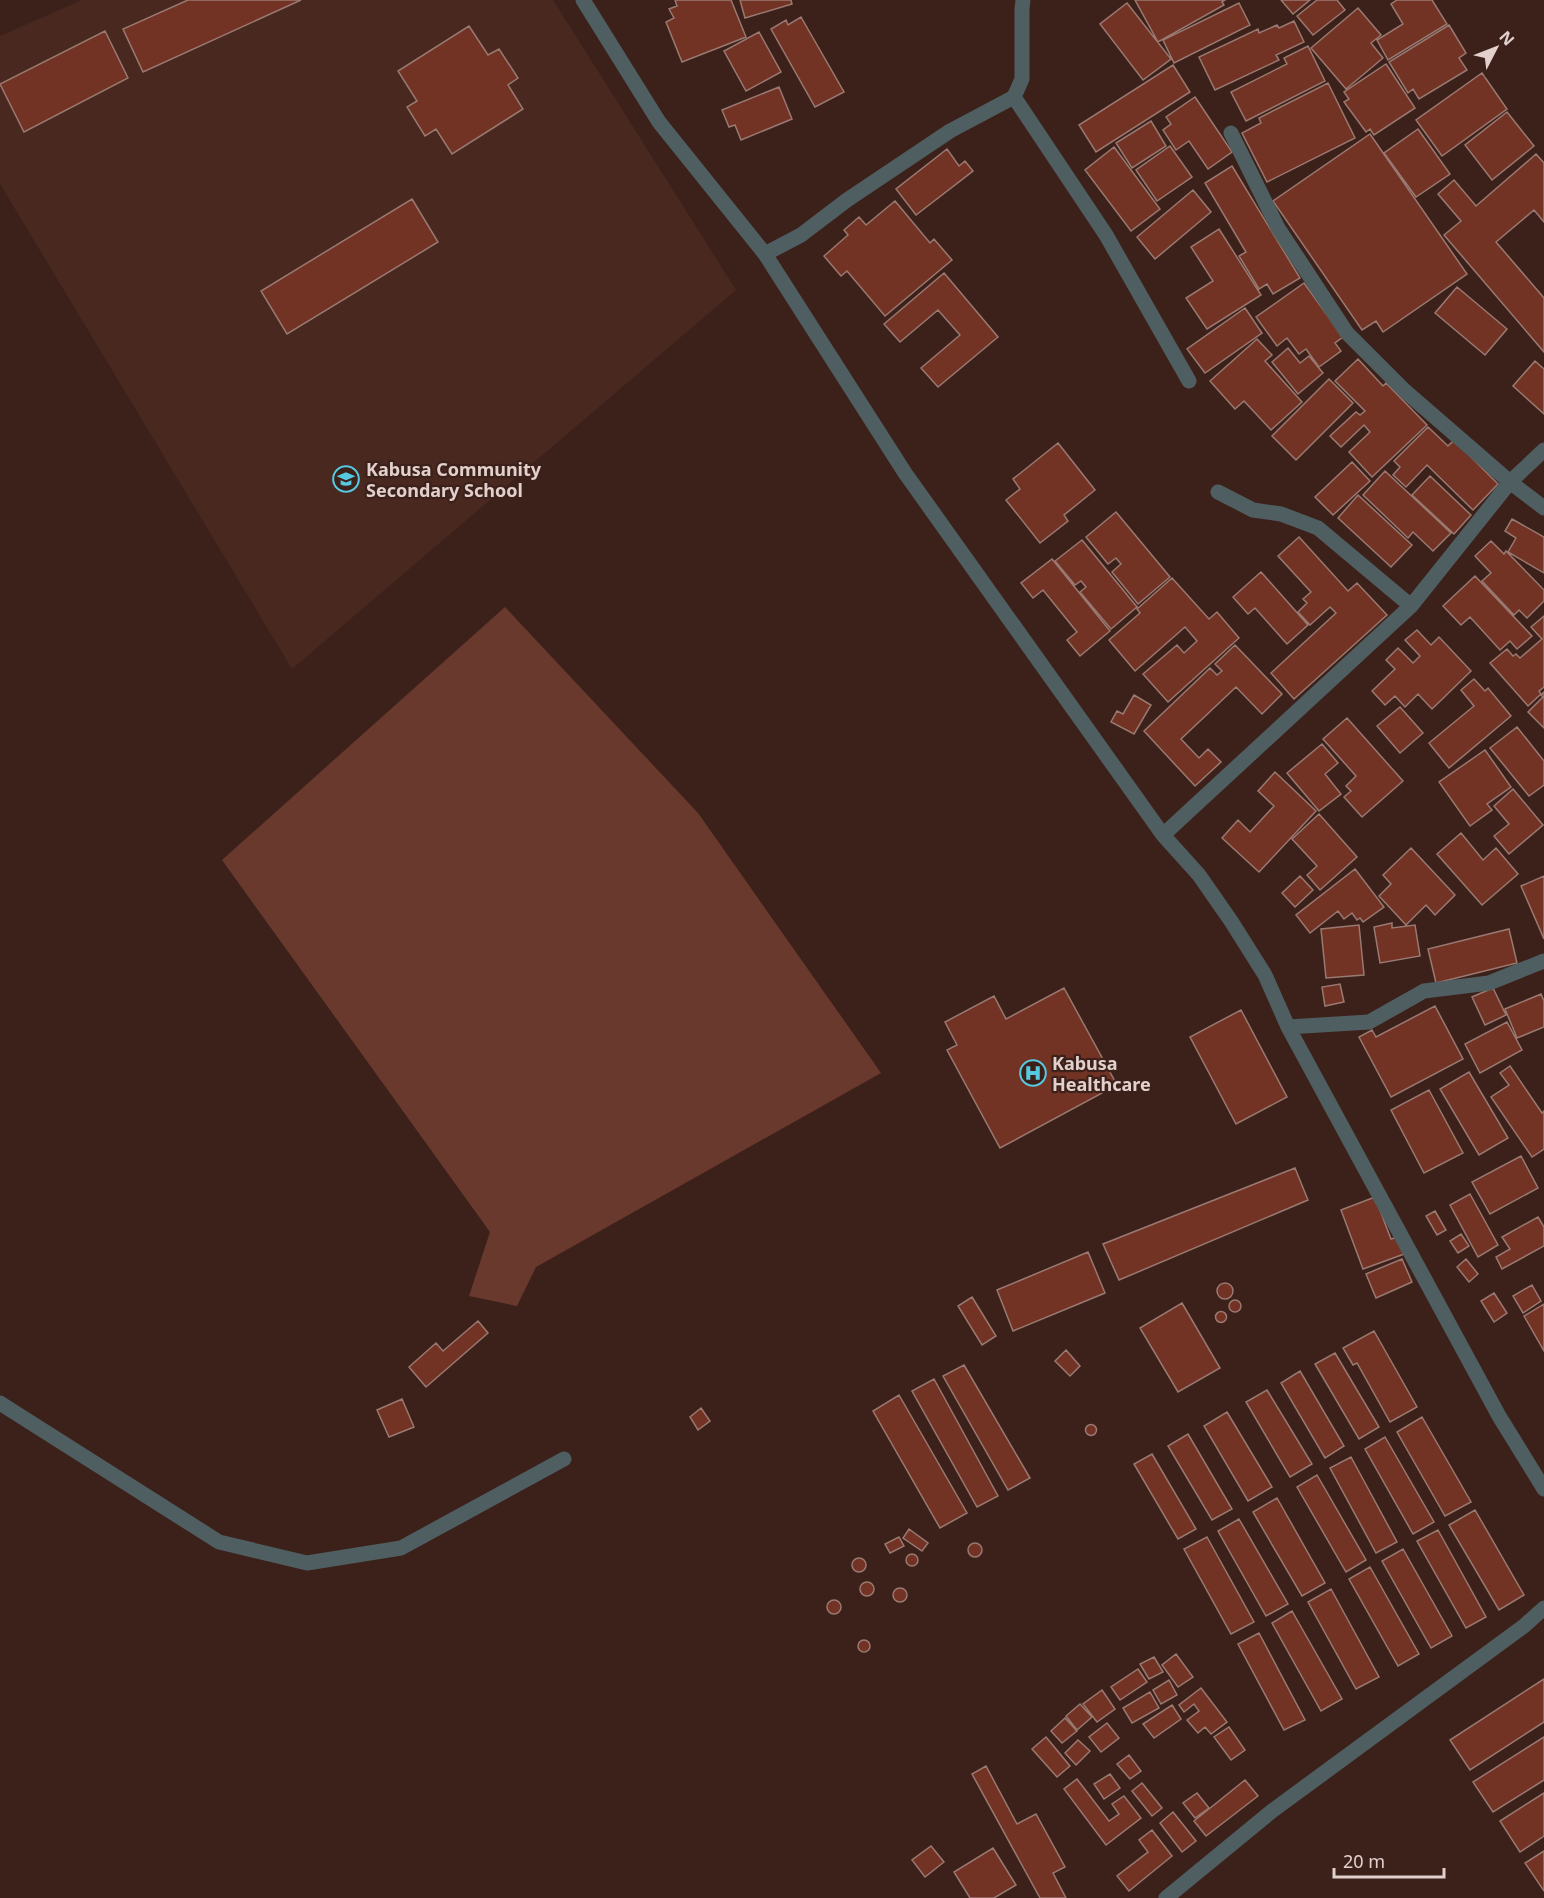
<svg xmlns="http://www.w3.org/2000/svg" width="1544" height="1898" font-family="'Noto Sans',sans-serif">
<rect width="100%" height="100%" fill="#3c211b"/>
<path fill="#492820" d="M82 0H553L736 290 292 669 0 184V36Z"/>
<path fill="#69392d" d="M505 607 698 813 881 1073 536 1267 517 1306 469 1296 490 1232 222 860Z"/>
<path fill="#733324" stroke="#997971" stroke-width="1.5" d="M188 0H301L143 72 123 29Z
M675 0H731L746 37 682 62 666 22 674 18 669 9 677 6Z
M740 0H791L792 4 745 18Z
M1135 0H1225L1222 2 1224 5 1158 42Z
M1281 0H1310L1293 14Z
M1317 0H1337L1345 10 1313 35 1297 16Z
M1397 0H1432L1447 24 1388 60 1377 40 1403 24 1391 4Z
M1127 3 1171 59 1143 80 1100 24Z
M1239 3 1250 25 1174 63 1163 40Z
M1358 8 1381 35 1371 43 1383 58 1346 89 1311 48Z
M801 17 844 92 815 107 771 29 786 20 788 25Z
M1294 21 1304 42 1276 55 1279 60 1215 90 1199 57 1258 29 1259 33 1277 25 1279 28Z
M1449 25 1466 53 1459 58 1467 70 1419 99 1413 89 1408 93 1389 62Z
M469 26 488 55 499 49 518 78 508 85 523 109 452 154 436 129 425 136 407 107 417 101 398 71Z
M105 31 128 78 24 132 0 84Z
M759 32 781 72 746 91 724 51Z
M1308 46 1325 81 1246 121 1231 92 1287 64 1284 58Z
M1386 64 1415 108 1374 135 1370 129 1366 132 1344 102 1349 99 1344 92Z
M1173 65 1190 92 1096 152 1079 125Z
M1482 73 1507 109 1442 156 1416 120Z
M1328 83 1355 138 1267 182 1242 133 1261 123 1259 118Z
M779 87 792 119 741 140 735 125 729 127 722 110Z
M1195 97 1232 152 1208 169 1189 141 1176 150 1163 130 1171 124 1166 117Z
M1507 112 1534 146 1492 180 1465 145Z
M1151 121 1166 146 1132 168 1116 143Z
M1418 129 1450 174 1416 197 1384 153Z
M1370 134 1467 274 1383 332 1376 321 1362 330 1273 201Z
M1170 146 1192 177 1157 201 1136 170Z
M1114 147 1160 209 1131 231 1085 170Z
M947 149 959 166 965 161 973 171 916 215 896 189Z
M1536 154 1544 163V222L1534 210 1496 242 1544 298V352L1444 235 1461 221 1438 194 1454 180 1476 206Z
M1232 166 1300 278 1273 294 1267 284 1259 289 1239 256 1246 252 1205 183Z
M1193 190 1211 212 1155 259 1137 237Z
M412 199 438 242 287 334 261 291Z
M895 201 930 243 934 239 952 260 885 316 847 271 841 276 824 256 848 235 844 230 859 217 866 225Z
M1219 229 1261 295 1207 329 1186 298 1213 281 1191 247Z
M944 273 998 337 938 387 921 368 960 335 938 310 900 342 884 324Z
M1304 283 1343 337 1335 343 1341 351 1319 367 1306 349 1299 354 1287 338 1277 346 1256 317Z
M1457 287 1507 329 1485 355 1435 313Z
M1245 308 1262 333 1205 373 1187 349Z
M1257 339 1272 355 1265 361 1302 402 1271 430 1244 401 1235 409 1210 381Z
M1288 348 1300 363 1309 356 1323 373 1298 394 1272 362Z
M1358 359 1383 386 1386 383 1427 425 1372 477 1349 452 1370 432 1364 425 1341 447 1330 436 1356 412 1360 415 1365 411 1335 381Z
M1535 361 1544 369V414L1513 386Z
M1329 379 1353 403 1296 460 1272 436Z
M1428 427 1448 446 1454 440 1498 484 1473 510 1427 465 1406 487 1393 475 1400 467 1394 461Z
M1058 443 1095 490 1064 515 1068 521 1040 543 1006 500 1020 489 1013 479Z
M1352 462 1370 481 1333 515 1315 497Z
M1385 471 1451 533 1433 551 1413 532 1408 538 1363 495Z
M1430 476 1471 515 1454 534 1412 495Z
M1358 495 1412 545 1391 567 1338 518Z
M1116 512 1170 577 1138 604 1112 572 1121 564 1116 558 1108 564 1086 537Z
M1512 519 1544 537V573L1508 552 1516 538 1505 531Z
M1299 537 1348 591 1357 583 1387 615 1294 699 1271 673 1336 613 1330 607 1310 625 1298 612 1307 603 1303 599 1311 592 1278 556Z
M1082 540 1137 607 1111 629 1080 592 1086 587 1081 581 1075 585 1055 561Z
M1491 541 1504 554 1506 551 1544 590V601L1527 618 1519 610 1514 615 1482 581 1491 573 1475 556Z
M1052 559 1110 631 1080 656 1067 640 1077 632 1043 590 1033 598 1021 583Z
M1261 572 1308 625 1287 644 1255 608 1248 614 1233 597Z
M1475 576 1532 636 1517 649 1510 641 1500 650 1470 617 1461 625 1443 606Z
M1172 578 1209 619 1217 612 1239 638 1168 702 1143 674 1177 645 1184 653 1197 641 1185 627 1135 671 1109 640 1140 613 1137 609Z
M1544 616V687L1539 691 1541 694 1528 706 1490 663 1507 649 1513 656 1516 654 1520 658 1542 639 1531 627Z
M1417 630 1431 645 1439 637 1471 671 1432 709 1418 694 1405 707 1395 696 1385 705 1372 691 1395 669 1386 660 1398 648 1413 663 1420 656 1405 640Z
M1235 645 1282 694 1262 714 1236 687 1181 739 1199 758 1208 749 1221 762 1195 786 1144 731 1210 668 1217 675 1222 671 1215 664Z
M1474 679 1485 691 1488 688 1511 716 1449 768 1429 743 1474 706 1461 690Z
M1544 692V728L1528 712 1543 697 1541 695Z
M1134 695 1151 705 1134 734 1111 722 1117 711 1123 714Z
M1400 707 1423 733 1400 753 1377 726Z
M1347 718 1403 781 1362 817 1344 797 1351 791 1346 786 1356 776 1323 739Z
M1517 727 1544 761V785L1529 796 1490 748Z
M1322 744 1338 763 1325 774 1341 794 1319 811 1287 773Z
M1485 750 1511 787 1487 804 1492 810 1470 826 1439 782Z
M1275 772 1316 811 1259 872 1222 838 1238 820 1250 832 1274 806 1258 791Z
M1513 789 1543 825 1509 854 1494 836 1509 824 1494 806Z
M1319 814 1357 857 1320 890 1307 875 1317 866 1292 839Z
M1461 833 1483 860 1496 848 1518 874 1482 905 1437 854Z
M1411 848 1455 895 1435 915 1426 905 1406 925 1379 896 1391 884 1383 875Z
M1355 869 1384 907 1363 922 1360 918 1357 920 1352 913 1344 919 1338 911 1310 933 1296 915Z
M1300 876 1313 890 1295 907 1282 893Z
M1544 876V939L1521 886Z
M1392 923V928L1415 925 1420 956 1380 963 1374 927Z
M1359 925 1364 975 1326 978 1321 929Z
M1509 929 1517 963 1436 983 1428 949Z
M1340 984 1344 1002 1325 1006 1322 987Z
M1064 988 1117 1085 1000 1148 947 1050 957 1045 945 1022 994 996 1006 1019Z
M1493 988 1506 1015 1485 1025 1472 997Z
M1541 994 1544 1001V1027L1517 1038 1505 1009Z
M1435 1006 1463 1059 1391 1097 1359 1037 1372 1030 1376 1037Z
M1241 1010 1287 1097 1236 1124 1190 1037Z
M1507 1022 1522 1050 1480 1073 1465 1044Z
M1510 1066 1542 1113 1544 1111V1149L1532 1157 1491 1097 1509 1085 1500 1073Z
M1469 1072 1508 1138 1479 1155 1440 1089Z
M1429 1090 1463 1153 1424 1173 1391 1110Z
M1521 1156 1538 1188 1490 1214 1472 1182Z
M1295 1168 1308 1200 1119 1280 1103 1244Z
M1470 1194 1498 1245 1478 1257 1450 1205Z
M1375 1197 1391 1239 1401 1236 1407 1253 1363 1269 1341 1210Z
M1435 1211 1446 1230 1437 1235 1426 1216Z
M1538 1217 1544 1227V1246L1502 1269 1496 1257 1510 1249 1502 1237Z
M1461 1234 1469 1246 1458 1253 1450 1241Z
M1088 1252 1105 1293 1013 1331 997 1290Z
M1402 1259 1412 1282 1376 1298 1366 1274Z
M1466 1259 1478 1274 1469 1282 1457 1267Z
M1217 1291a8 8 0 1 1 16 0a8 8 0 1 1-16 0Z
M1532 1285 1541 1301 1523 1313 1513 1296Z
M1494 1293 1507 1313 1494 1322 1481 1301Z
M972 1297 996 1336 982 1345 958 1306Z
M1229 1306a6 6 0 1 1 12 0a6 6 0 1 1-12 0Z
M1182 1303 1220 1368 1178 1392 1140 1328Z
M1544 1304V1351L1524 1316Z
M1215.5 1317a5.5 5.5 0 1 1 11 0a5.5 5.5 0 1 1-11 0Z
M478 1321 488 1333 426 1387 409 1367 436 1343 443 1351Z
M1374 1331 1417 1407 1390 1422 1357 1363 1353 1365 1343 1348Z
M1066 1350 1080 1366 1070 1376 1055 1361Z
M1335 1353 1379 1427 1359 1439 1315 1364Z
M964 1365 1030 1478 1008 1490 943 1376Z
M1300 1371 1344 1446 1325 1458 1281 1383Z
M934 1379 998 1496 977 1507 912 1391Z
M1267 1390 1312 1464 1290 1477 1246 1402Z
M899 1395 967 1513 940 1528 873 1411Z
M402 1399 414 1427 389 1437 377 1410Z
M701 1408 710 1421 698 1430 690 1417Z
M1227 1412 1272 1487 1248 1501 1204 1426Z
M1422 1417 1471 1502 1445 1516 1397 1432Z
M1085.5 1430a5.5 5.5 0 1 1 11 0a5.5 5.5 0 1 1-11 0Z
M1188 1434 1232 1509 1212 1520 1168 1446Z
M1385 1437 1434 1522 1413 1534 1365 1449Z
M1152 1454 1196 1529 1178 1539 1134 1464Z
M1351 1457 1397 1542 1376 1553 1330 1468Z
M1317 1475 1366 1560 1346 1572 1297 1487Z
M1277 1498 1325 1583 1302 1596 1253 1512Z
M1475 1510 1524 1595 1499 1610 1449 1525Z
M1239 1519 1288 1604 1266 1616 1218 1531Z
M909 1529 928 1543 922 1551 903 1538Z
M1438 1530 1486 1617 1466 1628 1417 1541Z
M899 1537 904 1546 890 1553 885 1544Z
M1207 1537 1254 1622 1231 1634 1184 1549Z
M968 1550a7 7 0 1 1 14 0a7 7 0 1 1-14 0Z
M1403 1549 1452 1636 1431 1648 1382 1561Z
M906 1560a6 6 0 1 1 12 0a6 6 0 1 1-12 0Z
M852 1565a7 7 0 1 1 14 0a7 7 0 1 1-14 0Z
M1370 1567 1419 1654 1398 1666 1349 1579Z
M860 1589a7 7 0 1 1 14 0a7 7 0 1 1-14 0Z
M893 1595a7 7 0 1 1 14 0a7 7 0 1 1-14 0Z
M1331 1589 1379 1677 1356 1689 1308 1602Z
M827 1607a7 7 0 1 1 14 0a7 7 0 1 1-14 0Z
M1292 1611 1342 1699 1321 1711 1272 1623Z
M1259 1633 1305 1720 1284 1730 1238 1644Z
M858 1646a6 6 0 1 1 12 0a6 6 0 1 1-12 0Z
M1176 1654 1193 1677 1178 1687 1162 1665Z
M1154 1657 1163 1672 1149 1679 1140 1664Z
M1138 1669 1147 1682 1120 1700 1111 1687Z
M1544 1679V1722L1470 1770 1450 1740Z
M1169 1680 1177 1695 1161 1704 1153 1690Z
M1201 1688 1227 1722 1211 1734 1205 1727 1198 1733 1187 1720 1199 1711 1194 1704 1184 1712 1179 1705Z
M1102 1690 1115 1709 1097 1722 1083 1704Z
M1150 1692 1159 1708 1132 1723 1123 1708Z
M1080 1704 1092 1717 1077 1730 1066 1716Z
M1172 1705 1181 1719 1154 1738 1143 1724Z
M1065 1718 1077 1731 1062 1743 1051 1731Z
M1107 1723 1119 1738 1101 1752 1089 1737Z
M1229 1727 1245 1750 1231 1760 1214 1737Z
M1046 1737 1070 1766 1057 1777 1032 1749Z
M1544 1737V1780L1493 1812 1473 1782Z
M1078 1740 1090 1751 1076 1765 1065 1753Z
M1129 1755 1141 1771 1130 1779 1117 1764Z
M986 1766 1017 1824 1036 1814 1065 1867 1053 1873 1066 1898H1040L972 1774Z
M1110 1774 1120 1788 1104 1799 1094 1784Z
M1077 1779 1109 1821 1119 1814 1112 1804 1124 1796 1141 1818 1106 1845 1064 1789Z
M1245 1780 1258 1796 1206 1836 1194 1821Z
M1142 1783 1162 1808 1152 1816 1132 1791Z
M1197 1793 1209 1808 1195 1818 1183 1803Z
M1544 1793V1836L1520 1852 1500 1821Z
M1173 1812 1196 1841 1182 1852 1160 1823Z
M1152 1830 1172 1856 1129 1891 1117 1876 1148 1852 1139 1840Z
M931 1846 944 1862 925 1877 912 1860Z
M993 1848 1016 1885 994 1898H970L954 1872Z
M1544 1851V1891L1525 1863Z"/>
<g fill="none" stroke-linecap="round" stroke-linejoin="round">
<path stroke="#4f5e61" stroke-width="15" d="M583 0 659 122 765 254 905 473 1163 835 1199 875 1231 921 1265 975 1288 1027 1499 1416 1544 1489
M1014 97 1106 235 1189 381
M1231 133 1278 228 1347 333 1405 391 1510 482 1544 508
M765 254 801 235 847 200 950 131 1014 97 1022 79V9L1023 0
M1218 492 1253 510 1281 514 1318 528 1411 606
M1163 835 1411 606 1510 482 1544 450
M1288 1027 1369 1022 1424 991 1489 983 1544 961
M0 1403 219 1542 307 1563 401 1548 564 1459
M1166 1898 1272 1811 1524 1626 1544 1608"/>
</g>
<defs>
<g id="school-ring" transform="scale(1.35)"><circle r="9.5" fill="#3c211b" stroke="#56c9e1" stroke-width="1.5"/><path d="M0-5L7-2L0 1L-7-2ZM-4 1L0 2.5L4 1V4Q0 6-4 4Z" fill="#56c9e1"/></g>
<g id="hospital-ring" transform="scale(1.35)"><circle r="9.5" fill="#3c211b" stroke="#56c9e1" stroke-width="1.5"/><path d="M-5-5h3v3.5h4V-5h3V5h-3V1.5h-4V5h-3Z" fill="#56c9e1"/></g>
</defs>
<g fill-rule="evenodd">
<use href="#school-ring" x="346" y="479"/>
<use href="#hospital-ring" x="1033" y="1073"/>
</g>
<g text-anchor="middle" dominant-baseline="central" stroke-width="4.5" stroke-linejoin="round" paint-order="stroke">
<g font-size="18" font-weight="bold" fill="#e2d0cc" stroke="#3c211b" text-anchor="start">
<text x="366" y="469">Kabusa Community<tspan x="366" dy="21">Secondary School</tspan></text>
<text x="1052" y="1063">Kabusa<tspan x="1052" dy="21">Healthcare</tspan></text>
</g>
</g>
<g transform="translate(1496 48) rotate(48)" stroke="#3c211b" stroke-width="4.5" paint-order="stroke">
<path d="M0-4.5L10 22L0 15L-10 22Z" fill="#e2d0cc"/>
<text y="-9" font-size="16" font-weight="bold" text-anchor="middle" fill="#e2d0cc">N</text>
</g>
<path d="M1334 1868v9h110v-9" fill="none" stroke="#e2d0cc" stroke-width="3"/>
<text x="1343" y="1868" font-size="18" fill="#e2d0cc" stroke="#3c211b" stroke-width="4.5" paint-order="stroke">20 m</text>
</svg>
